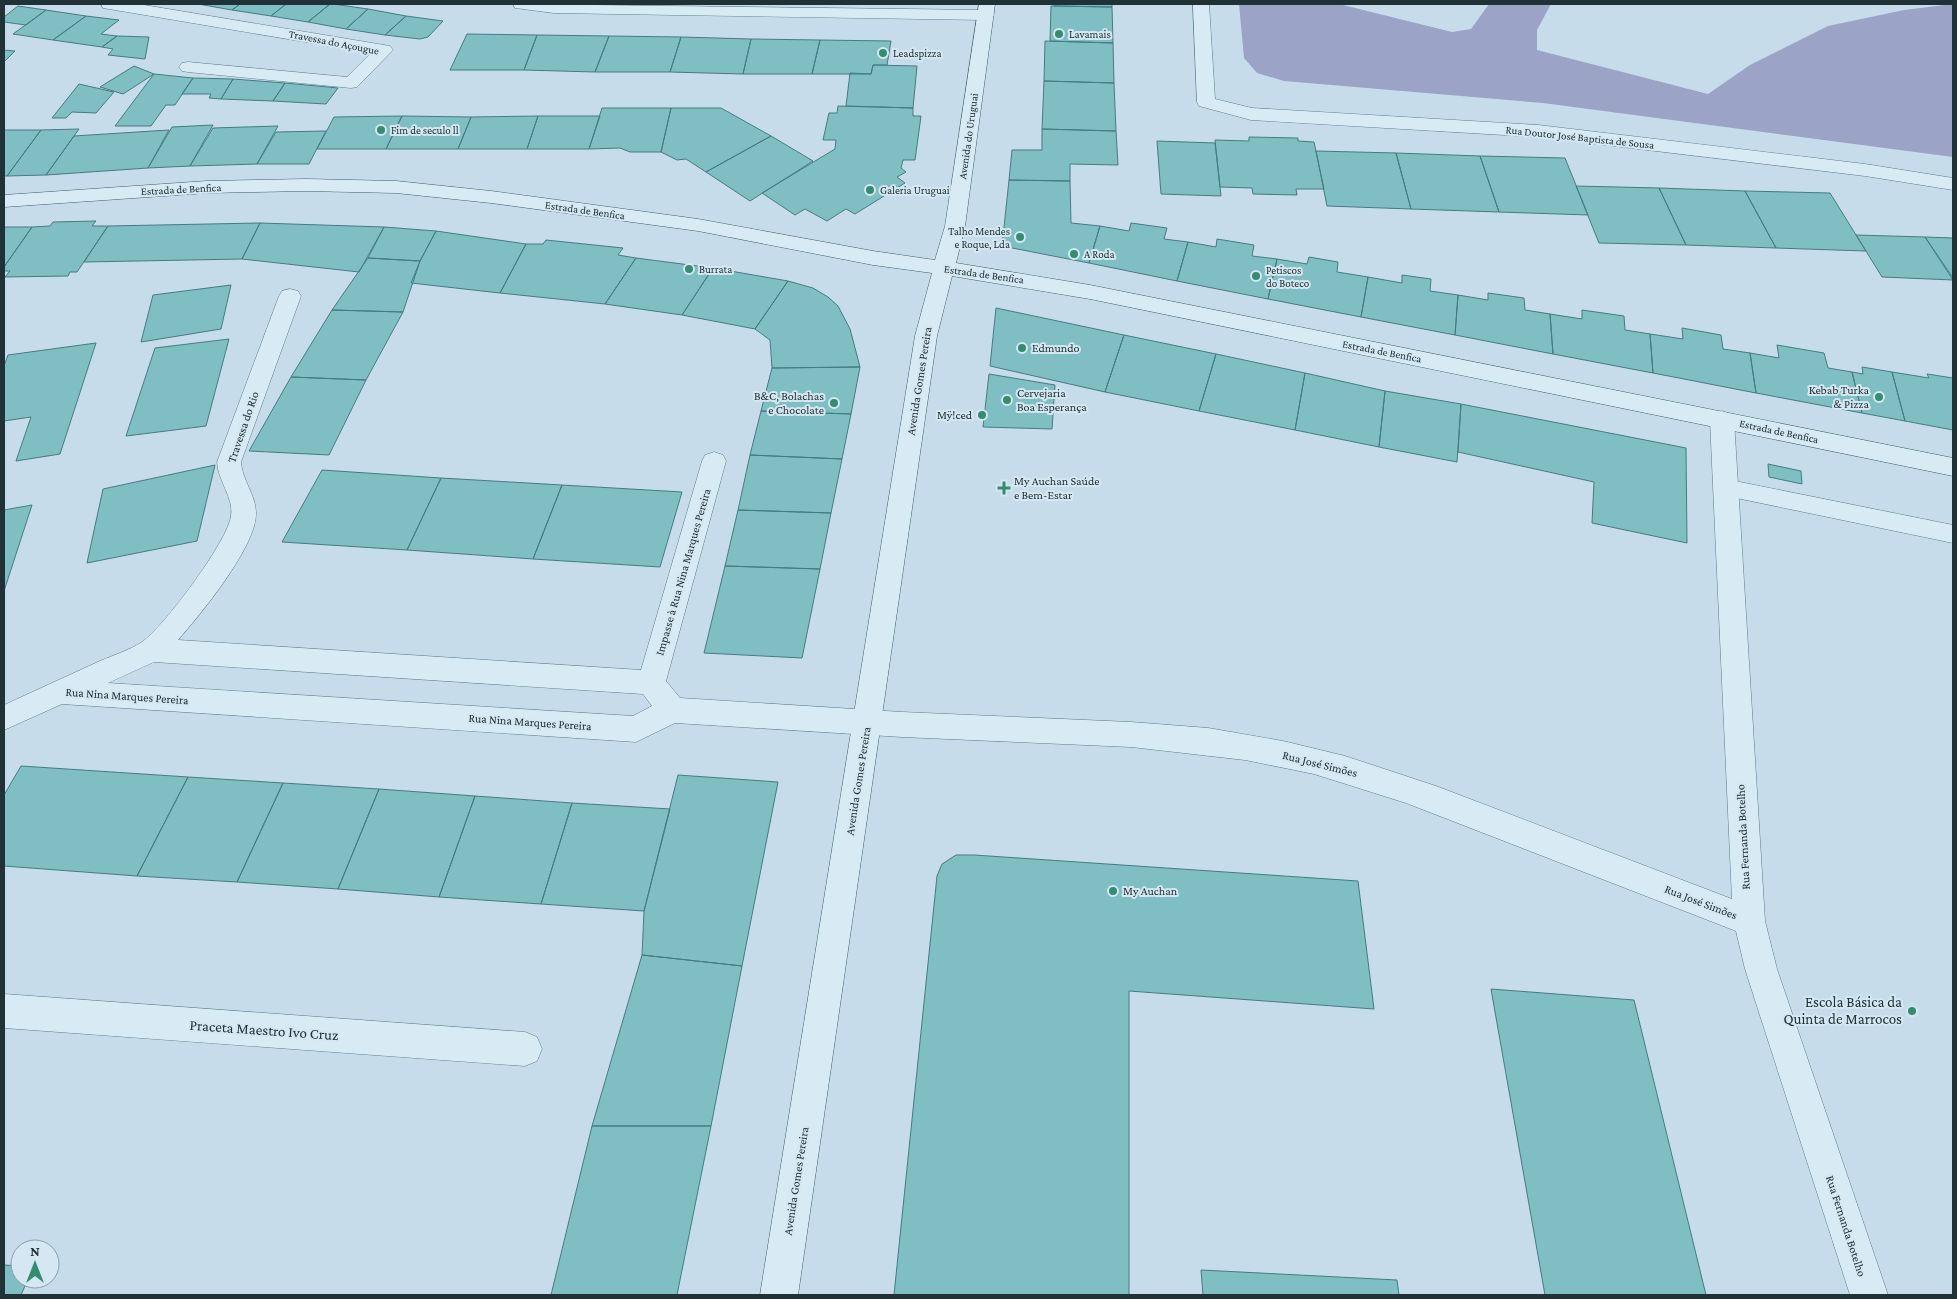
<svg xmlns="http://www.w3.org/2000/svg" width="1957" height="1299" font-family="'Crimson Pro',serif">
<rect width="100%" height="100%" fill="#c6dcea"/>
<path fill="#9ba4c7" d="M1239 4H1339L1452 32 1471 29 1489 4H1551L1537 30V50L1708 94 1750 65 1828 26 1904 10 1953 4V157L1543 103 1284 81 1257 73 1244 58Z"/>
<path fill="#7fbfc4" stroke="#457c80" d="M198 4H240L232 10Z
M240 4H286L271 16 232 10Z
M286 4H330L308 22 271 16Z
M330 4H333L368 9 346 29 308 22Z
M1054 4H1112V7L1054 6Z
M18 6 46 10 26 25 4 22V17Z
M1051 6 1112 7 1113 43 1050 41Z
M368 9 406 16 385 35 346 29Z
M46 10 86 16 53 40 13 34Z
M86 16 119 20 101 34 117 36 102 47 53 40Z
M406 16 443 21 428 37 420 39 385 35Z
M467 34 537 35 524 70H450Z
M537 35 609 36 595 72 524 70Z
M117 36 149 37 145 59 108 55 113 49 102 47Z
M609 36 681 37 670 72H595Z
M681 37 751 39 743 74 670 72Z
M751 39 820 40 812 74H743Z
M820 40 891 41 887 65H873L871 74H812Z
M1045 41 1113 43 1114 83 1044 81Z
M4 50 15 51 4 62Z
M873 65 917 66 913 108 846 106 850 73 871 74Z
M134 66 154 74 123 94 100 87Z
M154 74 193 78 175 105H166L151 126H115Z
M193 78 233 79 221 99 209 98 211 94H182Z
M233 79 285 83 273 101 221 99Z
M1044 81 1114 83 1116 131 1042 129Z
M285 83 338 88 326 104 273 101Z
M79 84 114 92 96 113 72 112 66 118H52Z
M838 106 913 108V116H921L915 160H903L901 168 906 172 897 177 905 183 855 214 846 209 827 221 805 209 795 215 762 193 835 149 836 140H823L829 113H837Z
M602 108H671L661 152H630L620 148 589 149Z
M671 108H721L771 136 706 172 686 159 677 160 661 152Z
M402 116 471 117 458 149H386Z
M402 116 386 149H317L334 117Z
M538 116H600L589 149H527Z
M538 116 527 149H458L471 117Z
M213 125 190 166 148 168 172 127Z
M278 126 257 164 190 166 213 128Z
M79 129 46 175 7 176 41 130Z
M1042 129 1116 131 1118 165 1070 164V181L1009 180 1012 150H1042Z
M4 130H41L7 176H4Z
M169 130 148 168 46 175 74 136Z
M326 131 309 164H257L276 132Z
M771 136 813 161 750 201 706 172Z
M1249 137 1298 138V141L1314 142 1324 189H1296L1297 195 1253 194 1252 188 1220 187 1215 140 1249 141Z
M1157 141 1215 143 1221 196 1161 194Z
M1316 151 1396 153 1411 209 1327 206Z
M1396 153 1480 156 1499 212 1411 209Z
M1480 156 1565 158 1588 215 1499 212Z
M1009 180 1070 181 1071 223 1100 226 1089 263 1002 246Z
M1576 186 1659 188 1686 245 1599 243Z
M1659 188 1745 191 1776 248 1686 245Z
M1745 191 1830 193 1866 251 1776 248Z
M96 221 92 226H108L77 272H70L68 276 5 277 10 271H4V267L32 227 50 226 53 222Z
M260 223 242 259 84 262 108 226Z
M260 223 384 227 359 272 242 259Z
M1131 223 1167 228 1164 239 1188 242 1177 281 1089 263 1100 226 1129 231Z
M4 227H32L4 267Z
M384 227 436 231 420 261 368 258Z
M436 231 526 244 500 293 411 283 420 261Z
M1856 235 1925 237 1953 280 1882 277Z
M1925 237 1953 238V278Z
M1217 239 1254 245 1252 256 1277 259 1268 299 1177 281 1188 242 1216 247Z
M546 240 623 248 618 255 636 258 605 304 500 293 526 244H543Z
M1309 257 1338 262 1337 272 1368 277 1361 317 1268 299 1277 259 1307 264Z
M368 258 420 261 403 312 332 310Z
M636 258 713 268 682 315 605 304Z
M713 268 788 281 755 329 682 315Z
M1402 275 1431 279 1430 291 1458 295 1455 335 1361 317 1368 277 1402 283Z
M788 281 813 288 828 297 838 306 850 329 860 367 772 368 770 340 755 329Z
M231 285 221 329 141 342 153 295Z
M1488 293 1524 298 1525 310 1550 314 1553 354 1455 335 1458 295 1488 300Z
M996 308 1124 335 1105 392 990 366Z
M332 310 403 312 366 380 291 377Z
M1582 310 1624 316 1625 330 1650 334 1653 373 1553 354 1550 314 1582 319Z
M1682 328 1721 335 1723 349 1750 353 1756 393 1653 373 1650 334 1683 339Z
M1124 335 1216 354 1199 411 1105 392Z
M229 339 206 426 126 436 155 348Z
M96 343 60 454 16 461 31 417 4 421V366L8 355Z
M1777 345 1824 353 1828 368 1852 372 1862 413 1756 393 1750 353 1779 358Z
M1216 354 1305 373 1295 430 1199 411Z
M860 367 851 414 761 411 772 368Z
M1862 367 1892 372 1905 421 1862 413 1852 372 1863 374Z
M1892 372 1929 378 1927 374 1953 378V430L1905 421Z
M1305 373 1385 391 1379 447 1295 430Z
M989 374 1055 385 1052 429 983 427Z
M291 377 366 380 329 455 249 451Z
M1385 391 1461 404 1457 462 1379 447Z
M1461 404 1686 448 1687 543 1592 523 1594 482 1458 452Z
M761 411 851 414 842 459 750 455Z
M750 455 842 459 831 513 738 510Z
M1768 464 1801 471 1802 484 1769 477Z
M215 465 197 541 87 563 103 489Z
M322 470 441 478 407 550 282 542Z
M441 478 562 485 533 559 407 550Z
M562 485 682 492 660 567 533 559Z
M32 505 4 591V510Z
M738 510 831 513 820 569 725 566Z
M725 566 820 569 802 658 704 653Z
M21 766 188 777 137 876 4 866V795Z
M678 775 778 782 742 966 642 955 644 911Z
M188 777 283 783 237 882 137 876Z
M283 783 379 789 338 889 237 882Z
M379 789 475 796 439 897 338 889Z
M475 796 572 803 541 904 439 897Z
M572 803 670 809 644 911 541 904Z
M956 855H974L1358 881 1374 1009 1129 991V1295H894L937 876 942 864Z
M642 955 742 966 711 1126H592Z
M1491 989 1634 1000 1706 1295H1545Z
M592 1126H711L677 1295H551Z
M4 1265 20 1266V1279H28L21 1295H4Z
M1201 1270 1397 1280 1399 1295H1203Z"/>
<g fill="none" stroke-linecap="round" stroke-linejoin="round">
<g stroke="#5d7c83" stroke-width="1">
<path id="lane" d="M1725 479 1953 525V543L1717 494 1714 488 1717 482Z"/>
</g>
<g stroke="#5d7c83" stroke-width="1">
<path id="street" d="M101 4H138L390 46 393 50 357 87 351 88 188 72 182 71 179 67 182 63 188 62 347 77 371 53 109 9 103 8Z
M513 4 985 10 991 11 994 15 991 19 985 20 554 13 515 8Z
M1193 4H1209L1215 99 1252 108 1538 125 1865 164 1953 178V190L1865 176 1538 137 1251 120 1199 106 1197 102Z
M290 289 298 291 301 296 241 462C242 480 256 495 256 513 257 546 200 615 178 640L641 670 702 461 705 455 714 452 723 455 726 461 666 681 680 698 902 712 1131 722 1208 728 1283 741 1345 756 1436 786 1732 899 1710 420 1714 414 1722 411 1730 414 1734 420 1765 921 1777 969 1888 1295H1850L1745 969 1736 931 1406 803 1314 774 1245 760 1131 747 902 737 675 723 636 742 62 704 4 730V705C36 690 68 676 100 661 114 655 130 650 142 642 163 628 228 541 231 516 234 498 218 481 217 462L279 296 282 291ZM154 662 643 694 652 706 633 716 108 683Z
M4 994 525 1032 537 1037 542 1049 537 1061 525 1066 4 1028Z"/>
</g>
<g stroke="#405f65" stroke-width="1">
<path id="secondary" d="M979 4H995L965 226 956 263 1090 285 1953 458V476L1090 299 952 276 937 336 798 1295H760L915 336 932 273 873 265 698 231 491 203 396 193 306 191 207 193 4 207V195L207 181 306 179 396 181 491 191 698 219 873 251 935 260 945 226Z"/>
</g>
<use href="#lane" fill="#d8ebf5" fill-rule="evenodd"/>
<use href="#street" fill="#d8ebf5" fill-rule="evenodd"/>
<use href="#secondary" fill="#d8ebf5" fill-rule="evenodd"/>
</g>
<g fill="#338d6e" stroke="#d5e7f2" stroke-width="2">
<circle cx="1059" cy="34" r="5"/>
<circle cx="883" cy="53" r="5"/>
<circle cx="381" cy="130" r="5"/>
<circle cx="870" cy="190" r="5"/>
<circle cx="1020" cy="237" r="5"/>
<circle cx="1074" cy="254" r="5"/>
<circle cx="689" cy="269" r="5"/>
<circle cx="1256" cy="276" r="5"/>
<circle cx="1022" cy="348" r="5"/>
<circle cx="1879" cy="397" r="5"/>
<circle cx="1007" cy="400" r="5"/>
<circle cx="834" cy="403" r="5"/>
<circle cx="982" cy="415" r="5"/>
<path d="M1001.5 480.5h5v5h5v5h-5v5h-5v-5h-5v-5h5z"/>
<circle cx="1113" cy="891" r="5"/>
<circle cx="1912" cy="1011" r="5"/>
</g>
<g text-anchor="middle" dominant-baseline="central" stroke-width="4" stroke-linejoin="round" paint-order="stroke">
<g font-size="11" fill="#203235" stroke="#d5e7f2" text-anchor="start">
<text x="1069" y="34">Lavamais</text>
<text x="893" y="53">Leadspizza</text>
<text x="391" y="130">Fim de seculo ll</text>
<text x="880" y="190">Galeria Uruguai</text>
<text x="1010" y="231" text-anchor="end">Talho Mendes<tspan x="1010" dy="13">e Roque, Lda</tspan></text>
<text x="1084" y="254">A Roda</text>
<text x="699" y="269">Burrata</text>
<text x="1266" y="270">Petiscos<tspan x="1266" dy="13">do Boteco</tspan></text>
</g>
<g font-size="11" fill="#203235" stroke="#d5e7f2">
<text transform="translate(334 42) rotate(11)">Travessa do Açougue</text>
<text transform="translate(968 136) rotate(-82)">Avenida do Uruguai</text>
<text transform="translate(1580 137) rotate(6)">Rua Doutor José Baptista de Sousa</text>
<text transform="translate(181 189) rotate(-3)">Estrada de Benfica</text>
<text transform="translate(585 210) rotate(8)">Estrada de Benfica</text>
<text transform="translate(984 274) rotate(8)">Estrada de Benfica</text>
<text transform="translate(1382 351) rotate(11)">Estrada de Benfica</text>
<text transform="translate(1779 431) rotate(12)">Estrada de Benfica</text>
</g>
<g font-size="12" fill="#203235" stroke="#d5e7f2" text-anchor="start">
<text x="1032" y="348">Edmundo</text>
<text x="1869" y="390" text-anchor="end">Kebab Turka<tspan x="1869" dy="14">&amp; Pizza</tspan></text>
<text x="1017" y="393">Cervejaria<tspan x="1017" dy="14">Boa Esperança</tspan></text>
<text x="824" y="396" text-anchor="end">B&amp;C, Bolachas<tspan x="824" dy="14">e Chocolate</tspan></text>
<text x="972" y="415" text-anchor="end">Mÿ!ced</text>
<text x="1014" y="481">My Auchan Saúde<tspan x="1014" dy="14">e Bem-Estar</tspan></text>
<text x="1123" y="891">My Auchan</text>
</g>
<g font-size="12" fill="#203235" stroke="#d5e7f2">
<text transform="translate(919 381) rotate(-81)">Avenida Gomes Pereira</text>
<text transform="translate(243 427) rotate(-71)">Travessa do Rio</text>
<text transform="translate(683 572) rotate(-74)">Impasse à Rua Nina Marques Pereira</text>
<text transform="translate(127 696) rotate(4)">Rua Nina Marques Pereira</text>
<text transform="translate(530 722) rotate(4)">Rua Nina Marques Pereira</text>
<text transform="translate(1320 764) rotate(14)">Rua José Simões</text>
<text transform="translate(858 781) rotate(-81)">Avenida Gomes Pereira</text>
<text transform="translate(1743 837) rotate(-93)">Rua Fernanda Botelho</text>
<text transform="translate(1701 902) rotate(21)">Rua José Simões</text>
<text transform="translate(796 1181) rotate(-81)">Avenida Gomes Pereira</text>
<text transform="translate(1846 1226) rotate(72)">Rua Fernanda Botelho</text>
</g>
<g font-size="15" fill="#203235" stroke="#d5e7f2" text-anchor="end">
<text x="1902" y="1002">Escola Básica da<tspan x="1902" dy="17">Quinta de Marrocos</tspan></text>
</g>
<g font-size="15" fill="#203235" stroke="#d5e7f2">
<text transform="translate(264 1030) rotate(4)">Praceta Maestro Ivo Cruz</text>
</g>
</g>
<rect width="1957" height="1299" fill="none" stroke="#203235" stroke-width="10"/>
<g transform="translate(35 1264)"><circle r="24" fill="#d5e7f2" stroke="#8d9fa6"/>
<path d="M0-4L9 19L0 12L-9 19Z" fill="#338d6e"/>
<text y="-8" font-size="14" font-weight="bold" text-anchor="middle" fill="#203235">N</text>
</g>
</svg>
